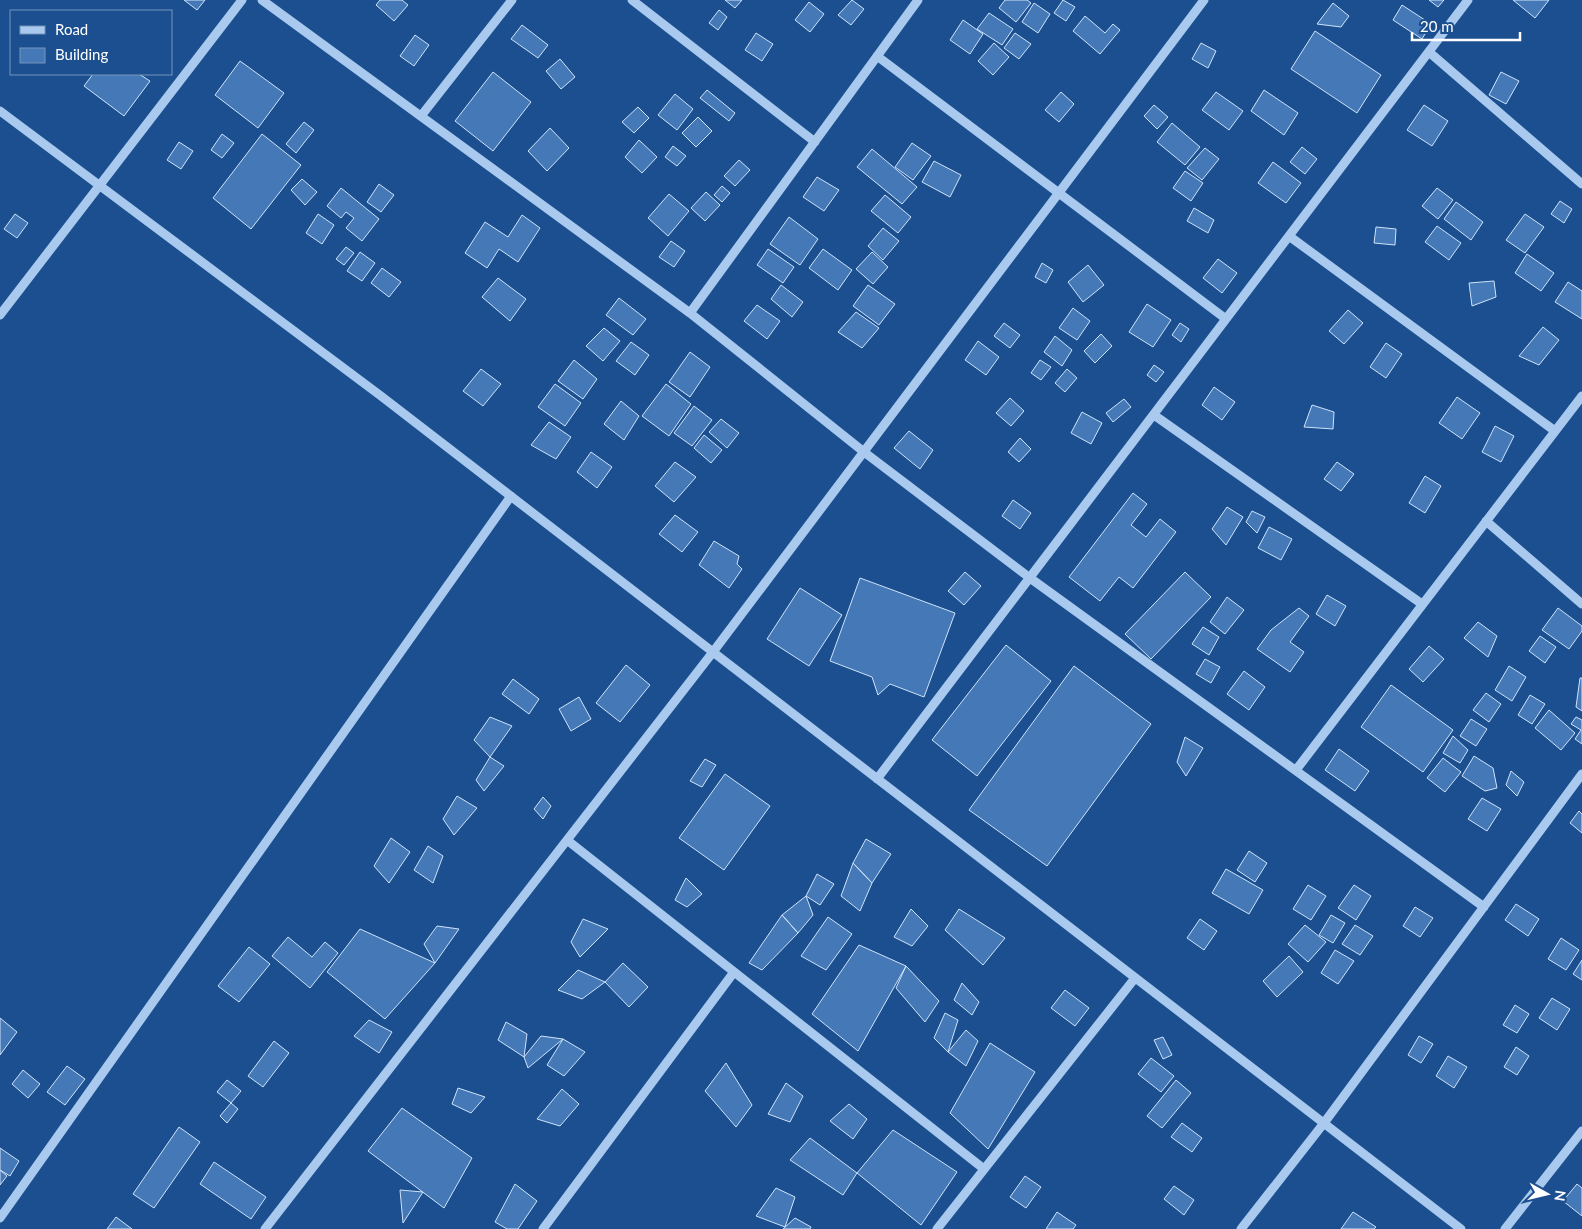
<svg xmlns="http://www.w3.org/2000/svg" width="1582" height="1229" font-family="Lato,sans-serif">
<rect width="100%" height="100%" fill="#1b4f8f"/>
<path fill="#4478b7" stroke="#cfe3fa" d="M184 0H205L197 10Z
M380 0H402L408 5 394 21 376 5Z
M725 0H742L735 8Z
M852 0 864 9 851 25 838 15Z
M1005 0H1027L1031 3 1016 22 999 8Z
M1063 0 1075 7 1066 21 1054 13Z
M1429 0H1444L1438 7Z
M1513 0H1549L1535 18Z
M809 2 824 14 810 32 795 20Z
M1034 3 1050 14 1038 33 1022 22Z
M1333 3 1349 16 1341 27 1317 24Z
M1402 5 1431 24 1422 39 1393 20Z
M719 10 727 17 718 30 709 23Z
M989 13 1013 29 1002 45 977 29Z
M1085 16 1105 33 1113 24 1120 30 1100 54 1073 31Z
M963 20 983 34 970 54 950 40Z
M522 25 548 45 538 58 511 39Z
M1315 31 1381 75 1357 113 1291 69Z
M756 33 773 44 762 61 745 50Z
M1015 33 1031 44 1019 59 1004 48Z
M415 35 429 45 414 66 400 56Z
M994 43 1009 57 993 75 978 61Z
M1201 43 1216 51 1208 68 1192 59Z
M560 59 575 77 561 89 546 71Z
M240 61 284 93 258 128 215 95Z
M493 72 531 102 493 151 455 121Z
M1501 72 1519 81 1506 104 1489 95Z
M93 74H139L150 81 124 116 84 86Z
M707 90 735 113 729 121 700 98Z
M1264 90 1298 113 1284 135 1251 111Z
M1061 92 1074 104 1059 122 1045 110Z
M1216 92 1243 111 1229 130 1202 110Z
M675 94 693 109 677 130 658 115Z
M1154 105 1168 117 1157 129 1144 116Z
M1424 105 1448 121 1432 146 1407 130Z
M638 107 649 118 634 133 622 122Z
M698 117 712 131 696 147 682 133Z
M304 122 314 130 296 153 286 144Z
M1172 123 1200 147 1185 165 1157 142Z
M550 128 569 148 547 171 528 151Z
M222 134 234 143 222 158 211 150Z
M262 134 301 165 251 229 213 198Z
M639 140 657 157 642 173 625 157Z
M179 142 193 151 181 169 167 160Z
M912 143 931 156 913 180 895 167Z
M673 146 686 156 677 166 665 157Z
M1302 147 1317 159 1305 174 1290 162Z
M1205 148 1219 159 1202 180 1187 168Z
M872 149 917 187 902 204 857 167Z
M739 160 750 170 735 186 724 176Z
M934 161 961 175 950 197 922 182Z
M1273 162 1301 183 1286 203 1258 183Z
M1185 171 1203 183 1191 201 1173 188Z
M817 177 839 190 824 211 803 197Z
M302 179 317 192 305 205 291 190Z
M379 184 394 195 381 212 367 202Z
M722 186 730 193 722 202 714 195Z
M341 188 379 219 362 241 346 228 354 218 346 212 341 218 327 206Z
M1437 188 1453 200 1438 219 1422 206Z
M706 192 720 205 705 221 691 208Z
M669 194 689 211 668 236 648 218Z
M885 195 911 217 898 233 871 211Z
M1560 201 1572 209 1564 223 1551 214Z
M1456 202 1483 222 1471 240 1444 219Z
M1194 208 1214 220 1208 233 1187 221Z
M15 214 28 223 17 238 4 229Z
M318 214 334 225 322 244 306 233Z
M1525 214 1544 227 1525 253 1506 240Z
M522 215 540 228 518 262 499 249 487 268 465 253 485 222 508 237Z
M789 217 818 239 800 265 770 244Z
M1437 226 1461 243 1449 260 1425 242Z
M1376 227 1396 229 1395 245 1374 243Z
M883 228 899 241 883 260 868 246Z
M671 241 685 251 674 267 659 257Z
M346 247 354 253 344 265 336 259Z
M768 249 794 267 783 283 757 265Z
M823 249 852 270 838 290 809 268Z
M360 252 375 263 362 281 347 271Z
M872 252 888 267 873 284 856 269Z
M1527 254 1554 273 1541 291 1515 273Z
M1218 259 1237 273 1222 293 1203 278Z
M1042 263 1053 270 1046 283 1035 277Z
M1088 265 1104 285 1083 302 1068 282Z
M382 268 401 282 389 297 371 283Z
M498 278 526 299 510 321 482 297Z
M1494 281 1496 297 1472 306 1469 283Z
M1568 282 1582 291V319L1555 302Z
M781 285 803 302 792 317 771 299Z
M868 285 895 304 879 325 853 306Z
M619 298 646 319 633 335 606 315Z
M1147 304 1171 320 1153 347 1129 332Z
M757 305 780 321 767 339 744 321Z
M1073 308 1090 321 1077 340 1059 328Z
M1348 310 1363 323 1344 344 1329 331Z
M856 312 879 328 862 348 838 332Z
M1004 323 1020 335 1010 348 994 336Z
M1180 323 1189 329 1181 342 1172 335Z
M1543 327 1559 340 1539 365 1519 356Z
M604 328 620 341 603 361 586 346Z
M1101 334 1112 346 1095 363 1084 351Z
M1055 336 1072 350 1062 366 1044 352Z
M978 341 999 357 986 375 965 360Z
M631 342 649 355 635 375 616 361Z
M1386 343 1402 354 1386 378 1370 367Z
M690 352 710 367 690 397 669 382Z
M574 360 597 379 583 399 558 381Z
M1040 360 1051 367 1041 380 1031 373Z
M1154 365 1164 372 1156 382 1147 375Z
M481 369 501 384 483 406 463 391Z
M1067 369 1077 378 1065 392 1055 383Z
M555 384 581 403 565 426 538 407Z
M666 384 691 404 669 436 642 416Z
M1214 387 1235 402 1222 420 1202 405Z
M1457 397 1480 413 1462 439 1439 423Z
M1010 398 1024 411 1011 426 996 413Z
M1124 399 1131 407 1113 422 1106 413Z
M621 401 639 416 624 440 604 424Z
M1312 405 1334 412 1333 429 1304 427Z
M694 406 712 420 692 446 674 433Z
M1082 412 1102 423 1091 444 1071 433Z
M721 419 739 433 727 448 709 432Z
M549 422 571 437 556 459 531 445Z
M1495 426 1514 436 1501 462 1482 452Z
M909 431 933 450 920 469 894 448Z
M704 435 722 450 711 463 694 448Z
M1020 438 1031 449 1019 462 1008 452Z
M591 452 612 467 597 488 577 472Z
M675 462 696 477 674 502 655 486Z
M1337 462 1354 474 1341 491 1324 479Z
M1425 476 1441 486 1425 513 1409 503Z
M1133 493 1147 504 1131 525 1146 537 1160 519 1176 532 1133 588 1119 577 1100 601 1069 577Z
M1013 500 1031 513 1020 529 1002 516Z
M1227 507 1243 517 1226 545 1212 529Z
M1252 511 1265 517 1257 533 1246 522Z
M675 515 698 532 682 552 659 534Z
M1269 527 1292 539 1281 560 1258 548Z
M714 541 739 556 737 564 742 569 729 588 699 565Z
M965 572 981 586 964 605 948 591Z
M1185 572 1211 597 1151 659 1125 634Z
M860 578 955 613 924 697 890 684 878 695 872 677 830 661Z
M800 588 842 615 809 666 767 639Z
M1327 595 1346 606 1335 626 1316 614Z
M1227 597 1244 610 1225 634 1210 622Z
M1299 608 1309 616 1290 642 1304 652 1290 672 1257 649 1271 630Z
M1558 608 1582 626V631L1569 649 1542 630Z
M1478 622 1497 636 1488 657 1464 638Z
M1203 627 1219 637 1209 655 1192 644Z
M1540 636 1556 647 1545 663 1529 651Z
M1006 645 1051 681 977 776 932 740Z
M1429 646 1444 659 1423 682 1409 669Z
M1205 659 1220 667 1211 683 1196 674Z
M626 665 650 685 620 722 596 703Z
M1074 666 1151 724 1047 866 969 810Z
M1509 666 1526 677 1512 701 1495 690Z
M1244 671 1265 687 1249 710 1227 694Z
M1580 678H1582V711L1576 707Z
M513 679 539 699 529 714 502 694Z
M1391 685 1453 730 1423 772 1361 727Z
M1486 693 1501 704 1489 722 1473 710Z
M1530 695 1545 704 1532 724 1518 715Z
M579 697 591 719 571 731 559 709Z
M1549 710 1575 733 1561 750 1535 728Z
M490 717 512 726 490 757 474 740Z
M1576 717 1582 720V744L1575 739 1581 730 1571 724Z
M1471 719 1487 729 1476 746 1460 736Z
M1453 736 1468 750 1460 763 1443 753Z
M1185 737 1203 748 1186 776 1177 762Z
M1339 749 1369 771 1355 791 1325 770Z
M1474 756 1493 768 1497 788 1485 791 1462 776Z
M490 757 504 766 484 791 476 780Z
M1443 758 1461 772 1445 792 1427 778Z
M705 759 716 765 702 787 690 781Z
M1511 771 1524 782 1517 796 1506 785Z
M725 774 770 806 724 870 679 838Z
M457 796 477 808 454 835 443 819Z
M543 797 551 806 543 819 534 809Z
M1482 798 1501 809 1487 831 1468 819Z
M1579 811 1582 814V833L1570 823Z
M391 838 410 852 389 883 374 866Z
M866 839 891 854 872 883 853 863Z
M428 846 443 856 433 883 414 870Z
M1249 851 1267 863 1255 882 1237 870Z
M853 863 872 883 860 911 841 896Z
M1226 869 1263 890 1249 914 1212 893Z
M817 874 834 884 820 905 806 896Z
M686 878 702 894 687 907 675 900Z
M1308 885 1326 896 1311 920 1293 909Z
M1354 885 1371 896 1356 920 1338 908Z
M806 896 813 915 798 933 782 915Z
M1516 904 1539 919 1528 936 1505 920Z
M1415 907 1433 918 1420 937 1403 926Z
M911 909 928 926 912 946 894 937Z
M959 909 1005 938 983 965 945 930Z
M782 915 798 933 762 970 749 963Z
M1331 915 1345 923 1333 943 1319 935Z
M828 917 852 934 826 970 801 956Z
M583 919 608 929 580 957 571 942Z
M1200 919 1217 931 1204 950 1187 938Z
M1305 925 1326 942 1308 962 1288 944Z
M1355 925 1373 936 1360 955 1342 944Z
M437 926 459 929 435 963 424 944Z
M360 929 435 963 385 1019 327 972Z
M288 937 312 957 325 942 338 953 310 988 272 956Z
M1561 938 1579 950 1566 970 1548 959Z
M859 945 906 966 858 1051 812 1014Z
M249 947 270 964 239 1002 218 986Z
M1335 950 1354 961 1338 984 1321 973Z
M1289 956 1303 972 1277 997 1263 981Z
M1582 960V980L1573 974Z
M623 963 648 987 629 1007 605 982Z
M906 966 939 1001 925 1022 896 988Z
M578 970 605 982 582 999 558 990Z
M962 983 979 1002 972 1015 954 1000Z
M1065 990 1089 1008 1075 1026 1051 1008Z
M1552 998 1570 1009 1557 1030 1539 1018Z
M1515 1005 1529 1014 1517 1033 1503 1025Z
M945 1013 958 1020 948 1052 934 1038Z
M0 1018 17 1032 0 1055Z
M369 1020 392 1032 379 1053 354 1036Z
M506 1022 527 1034 524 1057 498 1040Z
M966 1030 978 1041 966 1066 948 1052Z
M541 1036 563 1039 528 1068 524 1057Z
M1419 1036 1433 1044 1421 1063 1408 1055Z
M1163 1037 1172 1055 1163 1059 1154 1040Z
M563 1039 585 1052 564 1076 547 1065Z
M274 1041 289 1053 263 1087 248 1076Z
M990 1043 1035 1072 988 1149 950 1113Z
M1516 1047 1529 1056 1517 1075 1504 1067Z
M1448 1056 1467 1067 1454 1088 1436 1076Z
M1151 1058 1174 1076 1161 1092 1138 1074Z
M726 1063 752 1105 736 1127 705 1091Z
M67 1066 85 1079 65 1105 47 1092Z
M23 1070 40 1084 28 1098 12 1084Z
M227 1080 241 1091 231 1103 217 1092Z
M1176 1080 1191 1093 1162 1128 1147 1116Z
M786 1083 803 1096 790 1122 768 1114Z
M458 1088 485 1097 471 1113 452 1104Z
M562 1089 579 1104 560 1126 537 1119Z
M231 1103 238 1109 227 1123 220 1116Z
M849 1104 867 1119 853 1139 830 1121Z
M402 1108 472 1158 444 1208 368 1151Z
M1182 1123 1202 1138 1192 1152 1171 1137Z
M179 1127 200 1142 154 1208 133 1194Z
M893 1130 957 1172 921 1225 857 1173Z
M810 1138 857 1173 843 1195 790 1160Z
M0 1148 19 1161 10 1176 0 1170Z
M214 1162 266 1197 251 1219 200 1184Z
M0 1170 7 1176 0 1185Z
M1025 1176 1041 1187 1026 1208 1010 1197Z
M515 1184 537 1201 518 1229H507L495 1222Z
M1577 1184 1582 1188V1216L1563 1201Z
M1174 1186 1194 1200 1184 1215 1164 1199Z
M776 1188 795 1197 785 1227 756 1216Z
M400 1190 423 1192 403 1223Z
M1057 1212 1076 1225 1073 1229H1046Z
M1353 1212 1376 1227 1374 1229H1341Z
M116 1217 132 1229H107Z
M795 1218 811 1227 810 1229H783Z"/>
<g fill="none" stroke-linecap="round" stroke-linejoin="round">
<path stroke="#a9c9ee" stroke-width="9" d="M262 0 690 313 864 452 1030 578 1484 907
M632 0 815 142
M1429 52 1582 184
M877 56 1226 319
M0 111 381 396 1461 1229
M421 116 512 0
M1289 236 1555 431
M690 313 918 0
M0 315 242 0
M1154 415 1422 604
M1486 521 1582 604
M1296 770 1582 396
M877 779 1468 0
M567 840 984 1169
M0 1218 511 496
M265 1229 713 652 1204 0
M543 1229 734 972
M937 1229 1135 978
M1241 1229 1324 1123 1582 774
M1505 1229 1582 1131"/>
</g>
<rect x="10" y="10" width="162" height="65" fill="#1b4f8f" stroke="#7695bc"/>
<rect x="20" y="26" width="25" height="8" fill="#a9c9ee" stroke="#7695bc"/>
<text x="55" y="35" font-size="15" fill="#ffffff">Road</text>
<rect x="20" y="48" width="25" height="15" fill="#4478b7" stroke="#7695bc"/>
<text x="55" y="60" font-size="15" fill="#ffffff">Building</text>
<g transform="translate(1547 1194) rotate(98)" stroke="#1b4f8f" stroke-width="4" paint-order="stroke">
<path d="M0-4L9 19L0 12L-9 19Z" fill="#ffffff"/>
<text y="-8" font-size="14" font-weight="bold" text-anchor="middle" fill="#ffffff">N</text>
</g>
<path d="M1412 32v8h108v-8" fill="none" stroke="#ffffff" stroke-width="2.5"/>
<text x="1420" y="32" font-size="15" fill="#ffffff" stroke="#1b4f8f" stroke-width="4" paint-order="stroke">20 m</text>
</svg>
